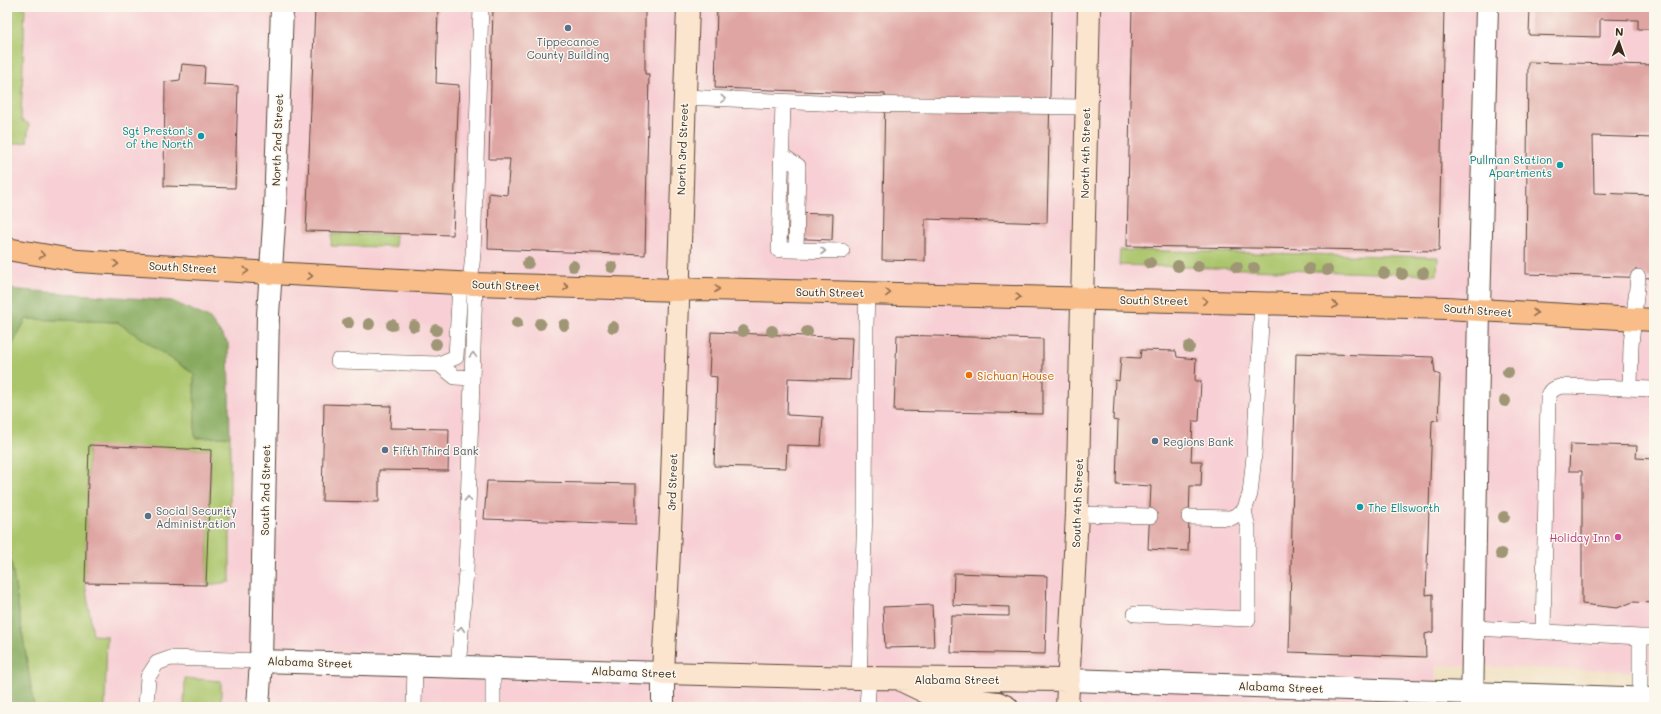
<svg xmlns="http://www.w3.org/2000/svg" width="1661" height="714" font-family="Mali,sans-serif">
<rect width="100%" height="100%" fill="#fbf7ec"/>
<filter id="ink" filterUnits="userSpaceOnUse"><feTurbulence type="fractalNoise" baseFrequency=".025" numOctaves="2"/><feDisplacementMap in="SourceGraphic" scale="8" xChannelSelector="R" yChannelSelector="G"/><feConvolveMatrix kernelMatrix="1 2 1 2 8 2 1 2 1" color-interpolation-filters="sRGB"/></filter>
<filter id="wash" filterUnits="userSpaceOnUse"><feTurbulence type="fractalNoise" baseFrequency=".012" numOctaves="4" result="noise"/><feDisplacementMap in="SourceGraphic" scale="16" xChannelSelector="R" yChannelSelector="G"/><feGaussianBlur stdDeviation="0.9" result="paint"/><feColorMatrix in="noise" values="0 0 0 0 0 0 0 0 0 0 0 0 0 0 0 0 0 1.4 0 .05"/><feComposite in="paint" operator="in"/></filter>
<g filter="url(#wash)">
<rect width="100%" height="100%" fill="#f0e1c3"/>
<path fill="#f7cfd4" d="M7 7H1654V672L1436 665 1434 707H7Z"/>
<path fill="#aac56b" stroke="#727844" d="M7 7H25L21 120 29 124 27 142 13 144 7 163Z
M332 234 396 235 395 247 331 246Z
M1120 250 1438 257 1437 275 1119 265Z
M26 319 117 322 194 374 195 438 230 437V582L206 585 211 450 89 446 85 583 93 635 107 636 105 707H34L7 535V355Z
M185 678 221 681V707H184Z"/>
<path fill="#87aa5f" stroke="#616a3e" d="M7 289 172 301 209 318 228 343 230 437 195 438 194 374 117 322 26 319 7 355Z
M7 535 34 707H7Z"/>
<g id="blocks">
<path fill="#dfa5a3" d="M315 7H438L436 83 459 85 453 235 306 231Z
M493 7H645V74H649L645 255 488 249 489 193 507 195 510 159H489Z
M717 7H1052L1047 223 925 219V261L882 260 885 94 715 88Z
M1132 7H1444L1439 251 1127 246Z
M1530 7H1654V29H1638V20L1600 19V37L1529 35Z
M1528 62 1654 65V138L1593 136 1594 193 1654 195V278L1526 274Z
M182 64 205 66 204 84 238 86 235 188 164 186 165 82 180 80Z
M782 213 833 214 832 240 782 238Z
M711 332 852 338 850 380 788 378 787 415 823 417 821 446 787 445 786 468 714 466 717 377 709 376Z
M897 335 1043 339V414L894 411Z
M1141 350 1176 351 1177 357 1196 359 1195 381H1201L1199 421H1193L1191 461H1202L1201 486H1190L1188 551 1148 549 1151 486 1116 484 1118 421 1113 420 1115 380 1119 381 1121 357 1140 358Z
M1296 353 1433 357 1435 373 1440 375 1438 420 1432 421 1426 595 1433 594V632L1425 634 1426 657 1289 652Z
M324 404 391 406 390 428 449 429 448 471 379 470V502L322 501Z
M1570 444 1637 446 1636 458 1654 459V603L1633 602 1617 608 1582 604V471H1569Z
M89 445 211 450 206 585 85 583Z
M487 481 636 484V524L484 519Z
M954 573 1047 576 1045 654 950 652 951 615 1009 616V607L953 605Z
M932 605 934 647 885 648 883 607Z"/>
</g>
</g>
<g filter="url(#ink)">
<use href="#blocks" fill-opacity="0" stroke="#564537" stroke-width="1"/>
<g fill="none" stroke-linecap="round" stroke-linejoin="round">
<g stroke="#564537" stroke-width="16">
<path id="lane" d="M684 97 843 104 1086 107
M783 156 798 166 796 250
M779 250 783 102
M787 250 842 251
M470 284 473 254 481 7
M338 361 439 364 456 357 460 283
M439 364 455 377 472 378
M1630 388 1631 345 1638 277
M1077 514 1150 516
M1189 517 1231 518 1244 511 1250 494 1254 456 1262 303
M1135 614 1248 619V528L1244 511
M1474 628 1640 637
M1543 632 1548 399C1550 390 1554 388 1563 386L1654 389
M458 668 466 572 475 284
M493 668V707
M859 678 865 512 866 325 867 293
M1640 698V637H1654
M146 707 148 677 157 663 171 658 261 661
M414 707 415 666
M867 707 869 677"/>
</g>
<g stroke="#564537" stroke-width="24">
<path id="street" d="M261 661 663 673V707
M1069 680 1654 699
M258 707 261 661 268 315 275 209 282 7
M1472 707 1479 309 1487 7"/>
</g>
<g stroke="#564537" stroke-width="24">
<path id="secondary" d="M688 7 671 509 663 673 859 678 1069 680
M903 681 934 696 998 703 1007 707
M1067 707 1077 514 1089 7"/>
</g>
<g stroke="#564537" stroke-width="24">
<path id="primary" d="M7 249 78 261 271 273 475 284 678 290 706 289 1446 308 1654 320"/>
</g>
<use href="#lane" stroke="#fff" stroke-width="15"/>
<use href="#street" stroke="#fff" stroke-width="22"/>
<use href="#secondary" stroke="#fce5cf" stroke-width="22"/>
<use href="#primary" stroke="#f8bd88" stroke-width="22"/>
</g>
<g fill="#9f9675">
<circle cx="528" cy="263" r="6"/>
<circle cx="1150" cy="263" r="6"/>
<circle cx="573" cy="266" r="6"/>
<circle cx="1178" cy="266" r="6"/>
<circle cx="1198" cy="266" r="6"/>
<circle cx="612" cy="267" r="6"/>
<circle cx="1237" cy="267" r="6"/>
<circle cx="1254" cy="268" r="6"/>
<circle cx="1309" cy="269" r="6"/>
<circle cx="1327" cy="270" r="6"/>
<circle cx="1384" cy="273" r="6"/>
<circle cx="1423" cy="273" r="6"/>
<circle cx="1402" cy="274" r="6"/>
<circle cx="348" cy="323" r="6"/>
<circle cx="517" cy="323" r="6"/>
<circle cx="369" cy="324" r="6"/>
<circle cx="540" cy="324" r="6"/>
<circle cx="392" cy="325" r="6"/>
<circle cx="564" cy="325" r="6"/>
<circle cx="414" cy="326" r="6"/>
<circle cx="613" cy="327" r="6"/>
<circle cx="436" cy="330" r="6"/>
<circle cx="743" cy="331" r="6"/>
<circle cx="772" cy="331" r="6"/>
<circle cx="807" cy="332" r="6"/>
<circle cx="436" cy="344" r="6"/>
<circle cx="1189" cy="347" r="6"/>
<circle cx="1508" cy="372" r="6"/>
<circle cx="1505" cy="401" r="6"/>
<circle cx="1504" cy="517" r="6"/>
<circle cx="1501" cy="554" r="6"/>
</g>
<defs><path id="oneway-chevron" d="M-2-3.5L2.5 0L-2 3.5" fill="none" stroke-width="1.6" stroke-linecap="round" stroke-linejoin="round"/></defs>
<g stroke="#a79f9a">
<use href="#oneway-chevron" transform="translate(723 99) rotate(3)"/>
<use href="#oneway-chevron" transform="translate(823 251)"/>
<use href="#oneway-chevron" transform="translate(473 355) rotate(-88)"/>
<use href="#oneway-chevron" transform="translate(468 499) rotate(-88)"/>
<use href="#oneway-chevron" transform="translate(461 629) rotate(-85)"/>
</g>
<g stroke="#906c4e">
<use href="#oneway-chevron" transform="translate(42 255) rotate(10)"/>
<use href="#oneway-chevron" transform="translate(116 264) rotate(3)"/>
<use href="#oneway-chevron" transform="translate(246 271) rotate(4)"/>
<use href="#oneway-chevron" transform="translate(310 276) rotate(3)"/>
<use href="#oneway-chevron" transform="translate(566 287) rotate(2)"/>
<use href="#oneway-chevron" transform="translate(717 289) rotate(2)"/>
<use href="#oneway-chevron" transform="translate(888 293) rotate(1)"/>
<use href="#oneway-chevron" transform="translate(1018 297) rotate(1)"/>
<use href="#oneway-chevron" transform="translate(1205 301) rotate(1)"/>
<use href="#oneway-chevron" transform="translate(1335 305) rotate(2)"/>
<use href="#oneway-chevron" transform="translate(1535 313) rotate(3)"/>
</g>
</g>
<g fill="#5c6f8a" stroke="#fbf7ec" stroke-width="1.5">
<circle cx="568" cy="28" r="4"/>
<circle cx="1155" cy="441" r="4"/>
<circle cx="385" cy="450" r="4"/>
<circle cx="148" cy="516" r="4"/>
</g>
<g fill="#0f9aa8" stroke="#fbf7ec" stroke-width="1.5">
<circle cx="201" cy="136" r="4"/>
<circle cx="1560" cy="165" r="4"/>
<circle cx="1360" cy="507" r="4"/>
</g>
<circle fill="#e8710a" stroke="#fbf7ec" stroke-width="1.5" cx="969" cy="375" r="4"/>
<circle fill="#d1479c" stroke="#fbf7ec" stroke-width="1.5" cx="1618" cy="537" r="4"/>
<g text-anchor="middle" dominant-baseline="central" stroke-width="3" stroke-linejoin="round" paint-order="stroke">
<g font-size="11" fill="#4e5e75" stroke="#fbf7ec" text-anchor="start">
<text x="568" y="41" text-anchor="middle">Tippecanoe<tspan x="568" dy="13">County Building</tspan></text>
<text x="1163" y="441">Regions Bank</text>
<text x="393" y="450">Fifth Third Bank</text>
<text x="156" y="510">Social Security<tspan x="156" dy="13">Administration</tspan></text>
</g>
<g font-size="11" fill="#0d838f" stroke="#fbf7ec" text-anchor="end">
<text x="193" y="130">Sgt Preston's<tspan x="193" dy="13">of the North</tspan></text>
<text x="1552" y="159">Pullman Station<tspan x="1552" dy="13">Apartments</tspan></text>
<text x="1368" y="507" text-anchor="start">The Ellsworth</text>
</g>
<g font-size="11" fill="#3b2a1e" stroke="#fbf7ec">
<text transform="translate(277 140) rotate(-88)">North 2nd Street</text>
<text transform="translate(682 149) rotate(-88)">North 3rd Street</text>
<text transform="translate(1085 153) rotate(-89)">North 4th Street</text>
<text transform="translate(183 267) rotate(3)">South Street</text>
<text transform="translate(506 285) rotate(2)">South Street</text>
<text transform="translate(830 292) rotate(1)">South Street</text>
<text transform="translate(1154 300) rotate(1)">South Street</text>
<text transform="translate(1478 310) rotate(4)">South Street</text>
<text transform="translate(672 482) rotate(-88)">3rd Street</text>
<text transform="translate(265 490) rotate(-89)">South 2nd Street</text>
<text transform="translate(1077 503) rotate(-88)">South 4th Street</text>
<text transform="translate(310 662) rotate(2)">Alabama Street</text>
<text transform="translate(634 672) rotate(2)">Alabama Street</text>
<text x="957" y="679">Alabama Street</text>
<text transform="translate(1281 687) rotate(2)">Alabama Street</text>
</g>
<g font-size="11" fill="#c56008" stroke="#fbf7ec" text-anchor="start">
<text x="977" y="375">Sichuan House</text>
</g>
<g font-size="11" fill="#b23c85" stroke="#fbf7ec" text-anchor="end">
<text x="1610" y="537">Holiday Inn</text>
</g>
</g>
<rect width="1661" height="714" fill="none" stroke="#fbf7ec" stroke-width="24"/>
<g transform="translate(1619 42) rotate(2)" stroke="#fbf7ec" stroke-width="3" paint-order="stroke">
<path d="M0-3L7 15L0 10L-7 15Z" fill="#3b2a1e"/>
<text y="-6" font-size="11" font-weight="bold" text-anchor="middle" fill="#3b2a1e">N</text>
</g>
</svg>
